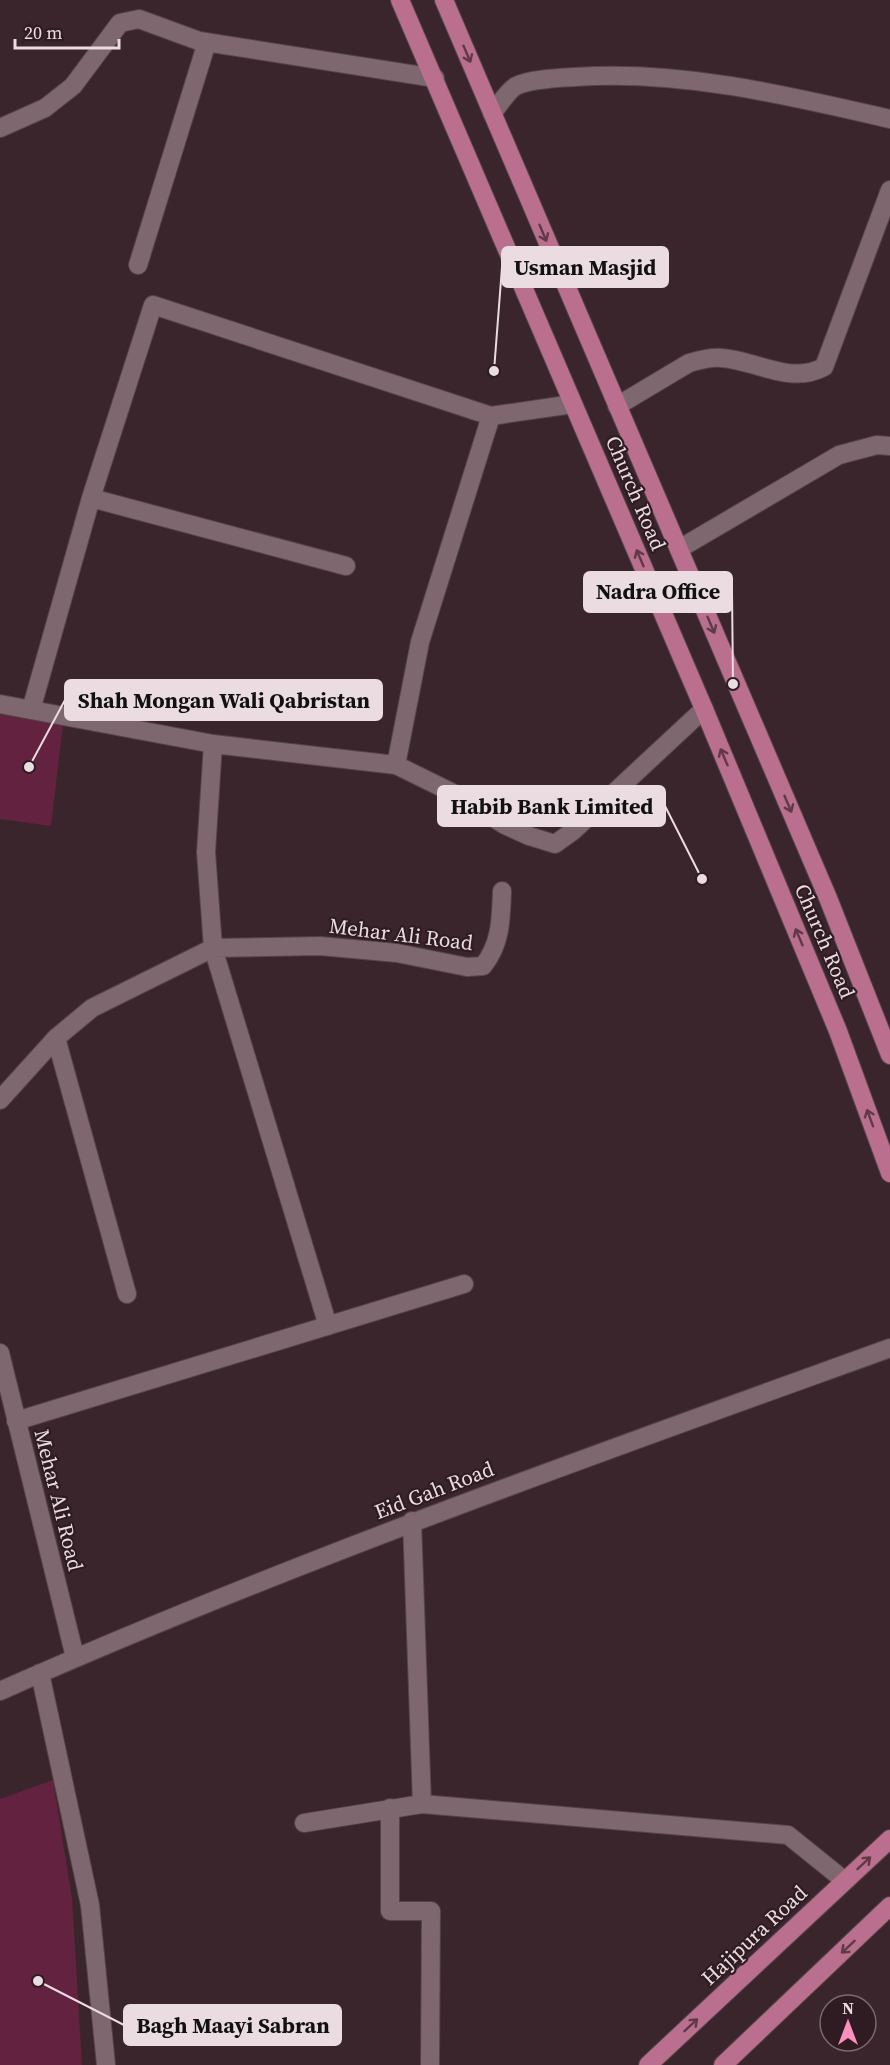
<svg xmlns="http://www.w3.org/2000/svg" width="890" height="2065" font-family="'Source Serif 4',serif">
<rect width="100%" height="100%" fill="#3a252d"/>
<path fill="#63223f" d="M0 703 64 716 51 826 0 819Z
M53 1780 72 1898 82 2065H0V1799Z"/>
<g fill="none" stroke-linecap="round" stroke-linejoin="round">
<g stroke="#55444a" stroke-width="20">
<path id="minor" d="M492 113C499 106 507 91 516 86 530 79 559 78 575 77 682 70 786 95 890 119
M0 128 45 108 73 86 120 23 139 19 199 41 435 78
M138 265 207 42
M617 406 689 363C699 360 712 357 722 358 758 361 790 385 824 367L890 190
M91 498 346 566
M679 549 839 455 877 445 890 446
M0 704 213 744 396 765 457 795 505 825 529 836 555 844 573 831 704 709
M31 710 91 498 153 305 491 416 573 404
M213 744 206 852 213 948 328 1326
M396 765 420 642 491 416
M56 1038 127 1294
M0 1100 56 1038 92 1008 213 948 320 946 397 953 467 967 483 966C501 944 501 919 502 891
M0 1353 75 1657
M16 1421 464 1284
M412 1521 422 1804
M40 1673 90 1905 106 2065
M0 1691C291 1562 591 1456 890 1348
M390 1808V1911H431L430 2065
M304 1823 422 1804 788 1835 845 1881"/>
</g>
<g stroke="#55444a" stroke-width="20">
<path id="major" d="M400 0 704 709 838 1031 890 1173
M444 0 828 898 890 1055
M648 2065 890 1839
M723 2065 890 1906"/>
</g>
<use href="#minor" stroke="#7f676f" stroke-width="18"/>
<use href="#major" stroke="#b96f8d" stroke-width="18"/>
</g>
<defs><path id="oneway-shaft" d="M-6 0H5M1.5-3L5.5 0L1.5 3" fill="none" stroke-width="1.6" stroke-linecap="round" stroke-linejoin="round" transform="scale(1.5)"/></defs>
<g stroke="#5f3948">
<use href="#oneway-shaft" transform="translate(467 54) rotate(67)"/>
<use href="#oneway-shaft" transform="translate(543 233) rotate(67)"/>
<use href="#oneway-shaft" transform="translate(640 558) rotate(-113)"/>
<use href="#oneway-shaft" transform="translate(711 625) rotate(67)"/>
<use href="#oneway-shaft" transform="translate(724 757) rotate(-113)"/>
<use href="#oneway-shaft" transform="translate(788 804) rotate(67)"/>
<use href="#oneway-shaft" transform="translate(799 937) rotate(-113)"/>
<use href="#oneway-shaft" transform="translate(870 1118) rotate(-110)"/>
<use href="#oneway-shaft" transform="translate(864 1863) rotate(-43)"/>
<use href="#oneway-shaft" transform="translate(848 1947) rotate(137)"/>
<use href="#oneway-shaft" transform="translate(691 2025) rotate(-43)"/>
</g>
<g text-anchor="middle" dominant-baseline="central" stroke-width="4.5" stroke-linejoin="round" paint-order="stroke">
<g font-size="21" fill="#eadce1" stroke="#2f1c23">
<text transform="translate(636 493) rotate(67)">Church Road</text>
<text transform="translate(401 934) rotate(7)">Mehar Ali Road</text>
<text transform="translate(825 941) rotate(67)">Church Road</text>
<text transform="translate(434 1490) rotate(-21)">Eid Gah Road</text>
<text transform="translate(59 1500) rotate(76)">Mehar Ali Road</text>
<text transform="translate(754 1935) rotate(-43)">Hajipura Road</text>
</g>
</g>
<path fill="none" stroke="#eadce1" stroke-width="2" d="M494 371L502 267M733 684L732 592M29 767L65 700M702 879L665 806M38 1981L124 2025"/>
<g fill="#eadce1" stroke="#2f1c23" stroke-width="2">
<circle cx="494" cy="371" r="6"/>
<circle cx="733" cy="684" r="6"/>
<circle cx="29" cy="767" r="6"/>
<circle cx="702" cy="879" r="6"/>
<circle cx="38" cy="1981" r="6"/>
</g>
<g fill="#eadce1" stroke="#eadce1" stroke-width="2">
<rect x="502" y="247" width="166" height="40" rx="6"/>
<rect x="584" y="572" width="148" height="40" rx="6"/>
<rect x="65" y="680" width="317" height="40" rx="6"/>
<rect x="438" y="786" width="227" height="40" rx="6"/>
<rect x="124" y="2005" width="217" height="40" rx="6"/>
</g>
<g font-size="22" text-anchor="middle" font-weight="bold" fill="#111">
<text x="585" y="275">Usman Masjid</text>
<text x="658" y="599">Nadra Office</text>
<text x="224" y="708">Shah Mongan Wali Qabristan</text>
<text x="552" y="814">Habib Bank Limited</text>
<text x="233" y="2033">Bagh Maayi Sabran</text>
</g>
<g transform="translate(848 2023)"><circle r="28" fill="#2f1c23" stroke="#7a696f" stroke-width="1.5"/>
<path d="M0-4.5L10 22L0 15L-10 22Z" fill="#fe8ebb"/>
<text y="-9" font-size="16" font-weight="bold" text-anchor="middle" fill="#eadce1">N</text>
</g>
<path d="M15 39v9h104v-9" fill="none" stroke="#eadce1" stroke-width="3"/>
<text x="24" y="39" font-size="18" fill="#eadce1" stroke="#2f1c23" stroke-width="4.5" paint-order="stroke">20 m</text>
</svg>
